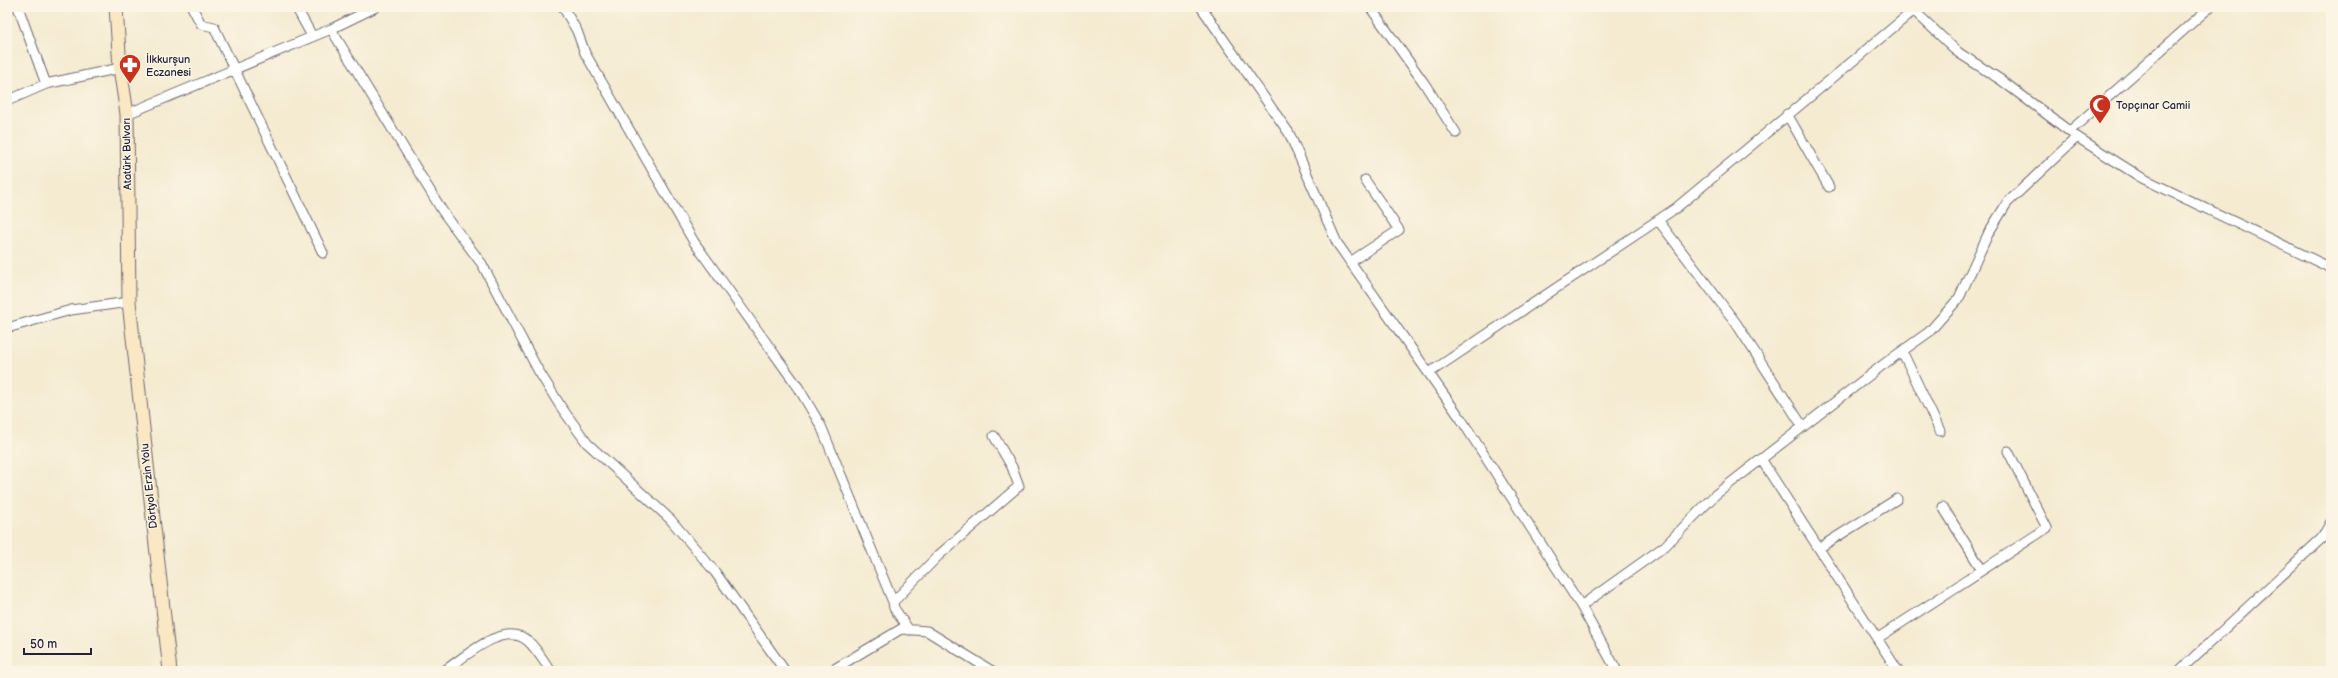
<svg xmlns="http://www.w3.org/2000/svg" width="2338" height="678" font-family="'Balsamiq Sans',sans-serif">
<rect width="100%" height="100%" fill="#fcf5e5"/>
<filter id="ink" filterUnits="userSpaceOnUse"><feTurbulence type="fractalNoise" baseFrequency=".025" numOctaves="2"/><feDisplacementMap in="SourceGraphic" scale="8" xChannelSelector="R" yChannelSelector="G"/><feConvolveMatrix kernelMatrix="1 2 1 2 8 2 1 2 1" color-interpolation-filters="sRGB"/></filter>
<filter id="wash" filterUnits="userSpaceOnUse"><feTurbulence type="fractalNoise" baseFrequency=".012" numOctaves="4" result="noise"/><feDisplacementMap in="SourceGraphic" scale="16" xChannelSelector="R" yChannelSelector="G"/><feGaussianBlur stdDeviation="0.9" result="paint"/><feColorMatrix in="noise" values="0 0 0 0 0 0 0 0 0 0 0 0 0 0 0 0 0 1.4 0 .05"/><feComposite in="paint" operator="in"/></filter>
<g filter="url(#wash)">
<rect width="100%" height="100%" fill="#f4ebd1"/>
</g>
<g filter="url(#ink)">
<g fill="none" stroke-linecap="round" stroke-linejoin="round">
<g stroke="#6c6870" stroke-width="11">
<path id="street" d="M18 7 46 84
M192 7 201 24 214 27 323 253
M296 7 312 36
M563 7 577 31 585 53 694 242 798 387 821 426 893 602
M1201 7 1289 133 1337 243 1461 419 1581 606 1617 671
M1370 7 1424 83 1456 133
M1910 7 1959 53 2001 80 2077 137 2142 178 2331 268
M331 29 443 212 482 264 538 370 561 407 587 443 670 519 715 572 785 671
M7 101 46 84 120 68
M127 114 331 29 376 7
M1787 114 1829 187
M2070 131 2210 7
M1658 220 1736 323 1803 427
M1350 262 1399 230 1365 180
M7 328 71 310 129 302
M1902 351 1940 431
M1429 373 1676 208 1913 11
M1761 459 1898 671
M1943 507 1982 570
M1819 548 1897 499
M1581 606 1665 546 1715 495 1884 364 1929 332 1959 298 1989 232 2007 203 2077 137
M909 630 894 608 893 602 939 555 1019 486 1012 467 994 436
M1878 638 2047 528 2008 451
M444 671C465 657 504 620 528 641 537 649 544 662 551 671
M831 671 901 629 927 631 992 671
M2179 671 2322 538 2331 522"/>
</g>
<g stroke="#6c6870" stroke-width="15">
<path id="secondary" d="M116 7 120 68 127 114 129 302 170 671"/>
</g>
<use href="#street" stroke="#fff" stroke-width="9"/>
<use href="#secondary" stroke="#fae7c3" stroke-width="13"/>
</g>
</g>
<defs>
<g id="pharmacy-pin" transform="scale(1.15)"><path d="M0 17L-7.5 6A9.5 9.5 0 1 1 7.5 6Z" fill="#c8321e" stroke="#fcf5e5"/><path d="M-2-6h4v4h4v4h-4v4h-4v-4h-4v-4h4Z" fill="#fff"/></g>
<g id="mosque-pin" transform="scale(1.15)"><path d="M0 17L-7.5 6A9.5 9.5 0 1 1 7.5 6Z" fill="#c8321e" stroke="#fcf5e5"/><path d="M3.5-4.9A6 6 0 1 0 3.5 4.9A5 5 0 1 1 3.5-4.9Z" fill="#fff"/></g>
</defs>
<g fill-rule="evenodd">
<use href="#pharmacy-pin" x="130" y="65"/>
<use href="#mosque-pin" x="2100" y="105"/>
</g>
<g text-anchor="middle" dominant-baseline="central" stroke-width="3" stroke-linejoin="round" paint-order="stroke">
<g font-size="11" fill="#22223b" stroke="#fcf5e5" text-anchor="start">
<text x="146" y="59">İlkkurşun<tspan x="146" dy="13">Eczanesi</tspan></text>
<text x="2116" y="105">Topçınar Camii</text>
</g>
<g font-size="11" fill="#22223b" stroke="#fcf5e5">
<text transform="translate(127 154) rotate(-91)">Atatürk Bulvarı</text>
<text transform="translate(149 486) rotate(-96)">Dörtyol Erzin Yolu</text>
</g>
</g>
<rect width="2338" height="678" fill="none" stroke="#fcf5e5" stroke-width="24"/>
<path d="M24 648v6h67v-6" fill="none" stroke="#22223b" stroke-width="2"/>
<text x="30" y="648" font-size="12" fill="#22223b" stroke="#fcf5e5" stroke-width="3" paint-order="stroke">50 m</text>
</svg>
